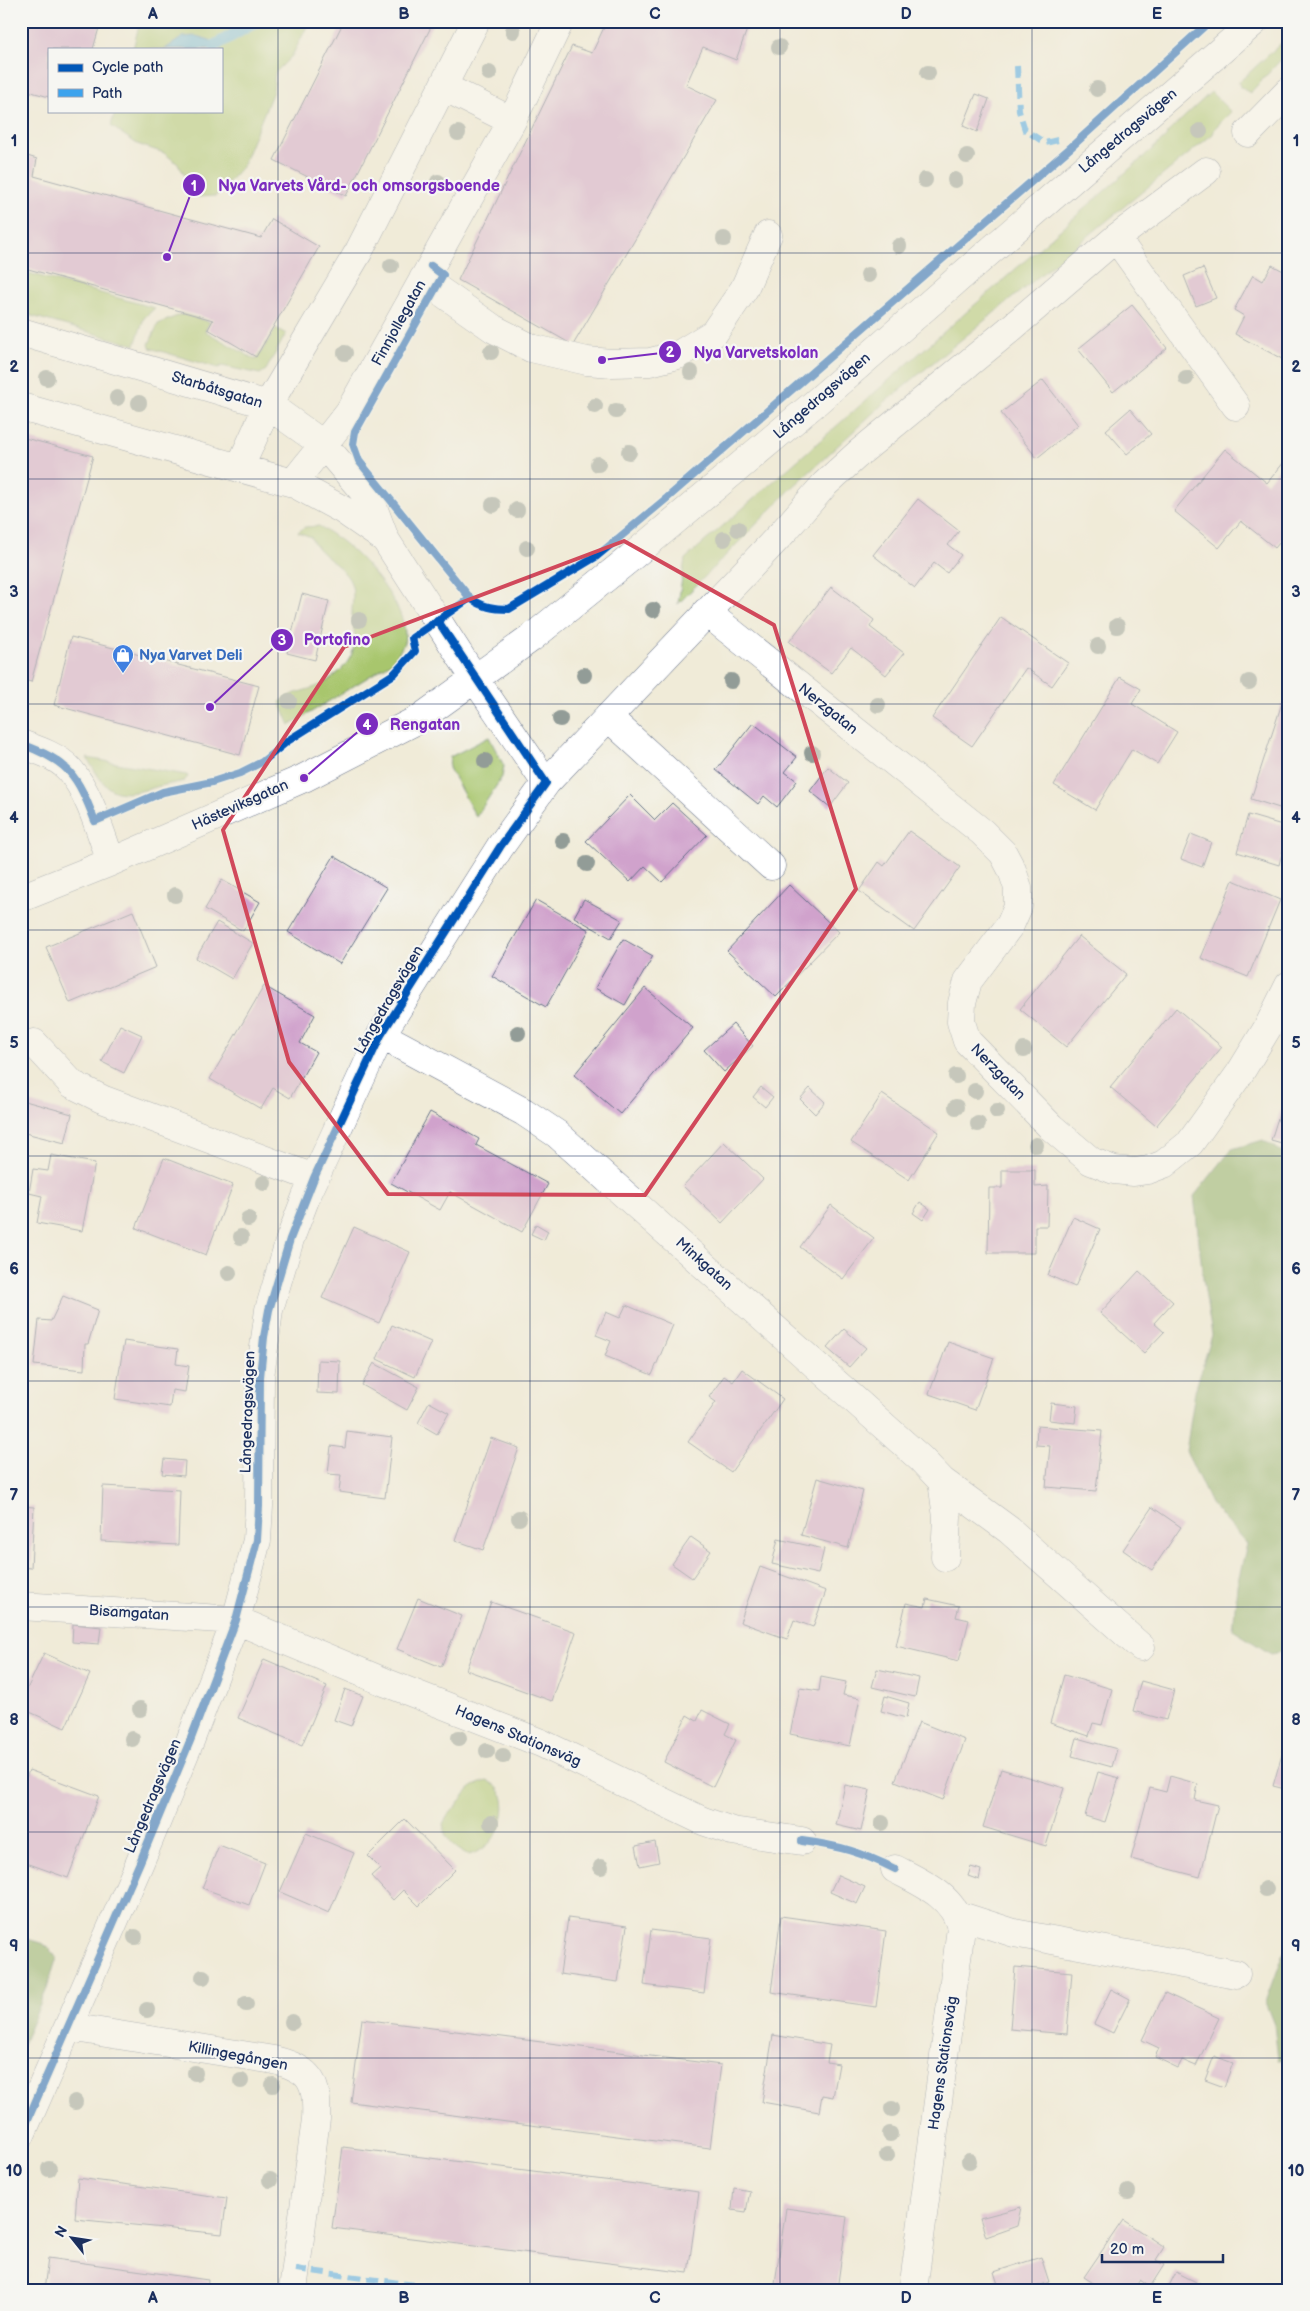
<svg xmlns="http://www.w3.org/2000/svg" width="1310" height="2311" font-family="'Balsamiq Sans',sans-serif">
<rect width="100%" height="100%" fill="#f6f6f2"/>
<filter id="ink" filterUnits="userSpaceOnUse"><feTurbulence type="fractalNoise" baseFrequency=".02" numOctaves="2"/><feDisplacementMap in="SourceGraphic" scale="10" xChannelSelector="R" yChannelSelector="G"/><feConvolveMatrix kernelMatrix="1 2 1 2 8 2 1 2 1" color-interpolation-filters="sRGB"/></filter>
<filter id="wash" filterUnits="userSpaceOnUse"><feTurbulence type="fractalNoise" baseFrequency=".0096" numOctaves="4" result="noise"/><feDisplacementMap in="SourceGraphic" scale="20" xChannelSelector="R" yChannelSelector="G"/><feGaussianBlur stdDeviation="1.12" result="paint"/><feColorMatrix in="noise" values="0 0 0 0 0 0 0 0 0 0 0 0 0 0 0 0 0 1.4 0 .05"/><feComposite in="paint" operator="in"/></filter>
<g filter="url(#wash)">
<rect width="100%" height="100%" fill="#f0ebd8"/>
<path fill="#a8c66d" stroke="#627a66" d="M140 21H310L292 56 275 73 273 91 242 167 216 196 198 197 178 164 164 153 137 144 111 126 115 111H221V49H133Z
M1289 36V51L1250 93 1240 87 1239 82Z
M1211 92 1231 112 1215 128 1213 134 885 402 791 489 678 604 685 559 1166 137 1167 133Z
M21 271 155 308 144 318 135 345 21 313Z
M182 314 210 322 205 331 256 360 276 328 286 334 266 370 260 374 222 366 218 368 150 348 149 344 158 324Z
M319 526C328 532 337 537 345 544 367 562 406 606 405 636 405 646 397 655 391 663L290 725 280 702C293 692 301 692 315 687 334 680 355 661 355 639 355 632 352 624 352 617 351 601 357 590 347 576 336 561 317 554 311 537L298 532 305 527Z
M489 737 504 766 502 777 476 817 449 768 450 757Z
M87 758 187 775 188 777 184 781C172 784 161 785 149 789 111 799 106 790 87 758Z
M487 1781C512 1789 505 1825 492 1840 486 1848 478 1852 469 1855 455 1849 445 1840 443 1824 447 1815 452 1812 457 1805 467 1791 469 1786 487 1781Z"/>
<path fill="#86ab60" stroke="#506d5f" d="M1263 1140 1289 1156V1651L1271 1654 1233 1630 1237 1585 1247 1544 1211 1504 1186 1451 1195 1391 1212 1335 1203 1279 1194 1196 1232 1149Z
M21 1937 44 1944 57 1957 47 1989 21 2048Z
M1289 1947V2059L1278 2060 1274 2025 1265 2002 1282 1955Z"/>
<path fill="#5bafd6" stroke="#3b6f9a" d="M196 36 210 40 215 49H165L183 37Z"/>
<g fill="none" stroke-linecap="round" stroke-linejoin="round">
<path stroke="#5bafd6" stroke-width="12" d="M214 46 257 21"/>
</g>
<g id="blocks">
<path fill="#d0a2cc" d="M26 21H101L93 49H49V97L21 89V39Z
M344 21H434L346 196 274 160Z
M607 21H750L736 60 703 47 686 85 717 100 573 345 458 280 572 46 592 53Z
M976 94 989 99 977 132 963 126Z
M21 154 37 159 34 176 261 238 272 219 319 247 256 357 208 329 213 320 21 267Z
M1272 265 1289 274V352L1284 360 1235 334 1244 316 1234 310 1253 275 1263 281Z
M1203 268 1216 298 1196 306 1184 276Z
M1132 305 1167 348 1113 392 1078 349Z
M1043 380 1078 425 1037 458 1001 413Z
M1130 409 1151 434 1127 454 1106 430Z
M21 437 93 456 31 682 21 679Z
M1225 449 1267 483 1289 456V531L1275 548 1241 521 1219 548 1174 511Z
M918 499 959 531 948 545 961 555 947 573 934 563 915 588 873 555Z
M831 587 874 620 870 627 904 653 886 675 851 648 831 673 789 642Z
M302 594 329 601 315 660 287 653Z
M1001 617 1068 663 1052 686 1026 668 972 746 932 718Z
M71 637 259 686 240 755 54 705Z
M1120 677 1141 689 1132 704 1177 732 1157 764 1132 749 1095 810 1054 785Z
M1282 703 1289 705V811L1251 799Z
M753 723 797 757 785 772 797 781 777 807 764 796 758 804 716 770Z
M828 767 848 783 830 807 810 791Z
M630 795 655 820 672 803 707 835 662 882 645 866 630 882 586 841Z
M1248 815 1289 827 1279 865 1237 852Z
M909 831 960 867 914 931 859 891 879 862 884 866Z
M1191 834 1211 842 1202 867 1181 859Z
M334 856 387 888 340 964 288 932Z
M222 880 260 902 243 931 205 909Z
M1233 880 1280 900 1248 977 1201 958Z
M789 885 839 932 776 997 727 951Z
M584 899 622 920 611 938 574 917Z
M536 900 589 930 546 1007 492 976Z
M133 911 156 967 70 1003 46 947Z
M217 922 253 943 232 979 196 958Z
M1079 936 1126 974 1066 1047 1020 1009Z
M623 939 653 956 625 1005 595 988Z
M264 986 315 1015 300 1043 316 1052 290 1098 273 1088 261 1109 210 1079Z
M645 988 693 1028 620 1114 574 1075Z
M1176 1008 1222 1047 1156 1126 1110 1087Z
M733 1024 753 1046 724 1072 704 1050Z
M120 1025 142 1035 124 1073 102 1062Z
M1289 1083V1145L1271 1140Z
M761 1087 773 1097 765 1107 753 1097Z
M810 1088 825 1102 815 1114 800 1099Z
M882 1094 939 1132 909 1180 851 1142Z
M25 1101 72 1114 65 1143 21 1132V1114Z
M430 1112 479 1139 476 1145 548 1184 522 1232 450 1192 440 1210 391 1183Z
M724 1142 763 1179 722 1223 683 1186Z
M51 1155 95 1163 82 1231 37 1223 42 1196 29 1193 33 1169 48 1171Z
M164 1158 233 1185 206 1255 136 1228Z
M1002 1170H1035V1187L1048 1186 1047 1226H1035V1253H988L989 1188H1002Z
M920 1202 930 1209 923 1220 913 1213Z
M831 1205 874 1238 843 1279 800 1247Z
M1073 1217 1100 1229 1075 1287 1048 1275Z
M536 1224 548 1231 544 1240 531 1234Z
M354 1227 410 1252 379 1323 322 1298Z
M1139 1271 1173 1302 1154 1323 1164 1332 1144 1353 1100 1313Z
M63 1296 98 1310 88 1344H85L84 1370 34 1365 39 1320 51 1321Z
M626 1305 673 1325 652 1375 605 1356 611 1341 596 1335 606 1312 620 1318Z
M392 1325 431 1342 415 1377 377 1359Z
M844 1329 866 1348 849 1367 827 1348Z
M124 1341 178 1349 176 1364 189 1366 185 1392 172 1390 170 1407 115 1399Z
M948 1342 994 1358 975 1410 929 1394Z
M318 1360 340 1361 339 1394 317 1393Z
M374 1363 419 1387 407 1410 362 1385Z
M742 1369 783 1399 731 1472 688 1442 716 1402 709 1397 724 1376 733 1382Z
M429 1402 449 1413 437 1434 418 1423Z
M1051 1403 1077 1406 1075 1423 1049 1420Z
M1037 1426 1102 1431 1096 1491 1046 1487 1050 1446 1036 1445Z
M347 1431 392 1437 385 1498 339 1492 341 1475 328 1474 331 1446 345 1448Z
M491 1438 519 1448 483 1550 455 1540Z
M164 1459 185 1461 184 1476 162 1474Z
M817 1478 863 1491 848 1548 801 1535Z
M103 1486 180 1490 178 1545 101 1541Z
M21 1506 34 1507 31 1568 21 1567Z
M1152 1507 1181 1527 1152 1570 1123 1550Z
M691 1537 711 1551 692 1578 672 1564Z
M778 1539 824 1549 818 1574 772 1564Z
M760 1567 826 1591 813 1627 794 1620 787 1639 740 1622Z
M418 1598 462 1616 441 1667 397 1649Z
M927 1599 959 1606 956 1617 969 1620 959 1661 896 1646 906 1603 925 1607Z
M491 1602 576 1632 552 1701 466 1670Z
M73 1624 101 1627 99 1644 72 1642Z
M44 1653 90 1674 65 1728 21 1708V1702Z
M264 1659 327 1686 302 1745 238 1718Z
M877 1669 919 1678 915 1697 872 1687Z
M1064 1675 1112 1689 1102 1725 1093 1723 1089 1736 1050 1723Z
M821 1677 846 1682 843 1695 860 1698 850 1746 790 1734 800 1688 819 1691Z
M1141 1681 1174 1690 1166 1720 1133 1711Z
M345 1689 363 1696 351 1726 334 1720Z
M885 1696 909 1703 906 1718 881 1711Z
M702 1710 730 1724 725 1734 736 1740 713 1787 664 1762 687 1715 697 1721Z
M919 1722 965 1740 943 1800 895 1781Z
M1289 1730V1790L1273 1786Z
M1077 1738 1117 1749 1112 1767 1072 1756Z
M1001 1769 1064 1788 1046 1846 983 1827Z
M29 1770 99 1796 68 1878 21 1861V1792Z
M1098 1772 1119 1778 1105 1822 1085 1816Z
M1170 1776 1198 1784 1195 1800 1218 1805 1200 1877 1131 1859 1150 1788 1166 1792Z
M845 1785 870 1790 861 1831 836 1825Z
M405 1819 455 1870 419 1906 403 1890 393 1900 371 1876 380 1868 368 1856Z
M306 1833 354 1853 329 1913 280 1892Z
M655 1842 659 1862 640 1866 636 1846Z
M219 1845 265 1863 249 1905 202 1888Z
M971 1867 981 1870 979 1880 968 1876Z
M838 1875 865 1887 857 1904 830 1892Z
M781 1916 886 1931 876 2007 771 1992Z
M568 1918 627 1926 618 1982 560 1974Z
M651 1930 711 1938 704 1993 644 1985Z
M1015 1967 1072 1972 1067 2034 1010 2029Z
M1111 1989 1130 1999 1113 2033 1094 2024Z
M1165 1993 1219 2018 1196 2066 1182 2060 1178 2068 1155 2057 1159 2048 1142 2040Z
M362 2019 721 2065 710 2148 351 2102Z
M773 2035 830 2045 827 2062 839 2064 833 2097 822 2095 819 2112 762 2102Z
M1214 2056 1233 2063 1224 2087 1205 2080Z
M343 2147 699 2192 688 2273 332 2228Z
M78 2178 227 2198 222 2234 75 2219Z
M734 2188 750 2191 746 2212 732 2210Z
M1021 2207 1017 2226 986 2237 980 2218Z
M786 2208 847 2217 837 2290H774Z
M1123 2220 1164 2247 1156 2260 1164 2265 1150 2287 1140 2280 1133 2290H1104L1084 2277Z
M1041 2257 1049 2282 1027 2290H1000L994 2272Z
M48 2258 208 2280 207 2290H44Z
M1176 2272 1200 2284 1197 2290H1167Z"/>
</g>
</g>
<g filter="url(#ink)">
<use href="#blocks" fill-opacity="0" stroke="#667189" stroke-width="1"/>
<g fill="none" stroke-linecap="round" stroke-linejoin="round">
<g stroke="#667189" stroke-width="29">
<path id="minor" d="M444 87 512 121
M1248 133 1289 91
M1116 238 1236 406
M423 279 494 329 531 348 587 361 612 363 650 362 678 355 714 333 744 289 768 235
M21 332 268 405 324 445 370 499 385 539 475 679 546 783
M21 407 293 483 343 510 385 539
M240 467 268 405 359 251 476 21
M293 483 349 412 512 121 560 21
M706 612 982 832 1003 853 1012 870 1018 888V907L1010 925 968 981 962 1003 961 1022 967 1041 1051 1127 1091 1161 1114 1170 1134 1172 1148 1170 1164 1164 1190 1143 1240 1073 1268 1027 1289 985
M608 717 771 866
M21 744C38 750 57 756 69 769 89 791 101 834 111 862
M21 898 111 862 304 778 419 719 530 639 629 559 814 404 1255 21
M381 1035 524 1112 557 1134 921 1459 942 1481 947 1517 945 1557
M34 1043 72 1084 102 1099 314 1178
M942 1481 1009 1530 1141 1647
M21 1606 236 1620 387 1683 541 1743 703 1821 732 1831 802 1841
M895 1869C922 1883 954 1896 961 1928L913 2290
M958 1915 1014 1933 1236 1974
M69 2027 274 2060C311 2069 318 2082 316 2119L293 2290
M21 2135 140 1862 190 1741 236 1620 257 1540 259 1506 260 1377 269 1310 290 1239 306 1197 381 1035 500 847 546 783 784 531 825 484 859 453 1009 330 1116 238 1206 171"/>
</g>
<use href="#minor" stroke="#fff" stroke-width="28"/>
<path stroke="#3da3ed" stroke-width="6" stroke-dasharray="12 6" stroke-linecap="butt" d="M1017 66 1019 111 1025 130 1045 143 1062 139
M296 2269 452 2290"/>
<g stroke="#f6f6f2" stroke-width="11">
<path id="cycleway" d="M431 266 443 275 355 432 353 444 359 461 470 598
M21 744C69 761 77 775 95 821L163 792 212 782 240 773 262 762 289 740 394 674 415 651 412 638 470 598C483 607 493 609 509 609L597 556 667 498 1069 149 1210 21
M802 1841C840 1846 861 1852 895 1869
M21 2135 140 1862 190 1741 236 1620 257 1540 259 1506 260 1377 264 1337 269 1310 290 1239 314 1178 381 1035 500 847 546 783 438 621"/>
</g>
<use href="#cycleway" stroke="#0057b8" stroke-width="8"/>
</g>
<g fill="#929c97">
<circle cx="513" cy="31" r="8"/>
<circle cx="779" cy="47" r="8"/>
<circle cx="489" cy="73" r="8"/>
<circle cx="928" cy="73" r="8"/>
<circle cx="1097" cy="89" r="8"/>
<circle cx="1200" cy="131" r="8"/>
<circle cx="458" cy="133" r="8"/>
<circle cx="967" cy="156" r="8"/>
<circle cx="925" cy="180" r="8"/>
<circle cx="955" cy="180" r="8"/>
<circle cx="438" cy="182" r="8"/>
<circle cx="724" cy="239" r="8"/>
<circle cx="899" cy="246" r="8"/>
<circle cx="391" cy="266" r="8"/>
<circle cx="868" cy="275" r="8"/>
<circle cx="491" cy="352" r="8"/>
<circle cx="345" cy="353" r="8"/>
<circle cx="691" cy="372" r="8"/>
<circle cx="47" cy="378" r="8"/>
<circle cx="1186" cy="378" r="8"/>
<circle cx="117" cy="398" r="8"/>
<circle cx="139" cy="403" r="8"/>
<circle cx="595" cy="406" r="8"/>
<circle cx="616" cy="411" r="8"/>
<circle cx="629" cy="452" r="8"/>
<circle cx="598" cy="464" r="8"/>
<circle cx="493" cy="505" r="8"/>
<circle cx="517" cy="510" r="8"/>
<circle cx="738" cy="529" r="8"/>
<circle cx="724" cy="539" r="8"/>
<circle cx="527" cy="548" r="8"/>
<circle cx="653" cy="610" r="8"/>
<circle cx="359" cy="620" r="8"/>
<circle cx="1117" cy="626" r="8"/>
<circle cx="1098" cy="646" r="8"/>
<circle cx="584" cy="675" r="8"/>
<circle cx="731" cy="681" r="8"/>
<circle cx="1249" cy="682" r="8"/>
<circle cx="289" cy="701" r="8"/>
<circle cx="878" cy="705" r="8"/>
<circle cx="560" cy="719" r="8"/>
<circle cx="812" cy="753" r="8"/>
<circle cx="485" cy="761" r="8"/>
<circle cx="563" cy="841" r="8"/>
<circle cx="587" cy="864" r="8"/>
<circle cx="175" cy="895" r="8"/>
<circle cx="518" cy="1033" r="8"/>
<circle cx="1024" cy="1050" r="8"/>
<circle cx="956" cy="1076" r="8"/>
<circle cx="975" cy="1091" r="8"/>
<circle cx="956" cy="1107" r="8"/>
<circle cx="997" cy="1111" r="8"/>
<circle cx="978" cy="1124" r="8"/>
<circle cx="1036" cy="1145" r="8"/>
<circle cx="264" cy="1183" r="8"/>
<circle cx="248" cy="1219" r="8"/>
<circle cx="241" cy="1237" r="8"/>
<circle cx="229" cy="1273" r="8"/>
<circle cx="519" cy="1518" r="8"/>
<circle cx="140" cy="1709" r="8"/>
<circle cx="459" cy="1738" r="8"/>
<circle cx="132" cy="1739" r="8"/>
<circle cx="487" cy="1751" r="8"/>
<circle cx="503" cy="1756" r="8"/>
<circle cx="491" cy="1823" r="8"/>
<circle cx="882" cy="1823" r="8"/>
<circle cx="601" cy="1867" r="8"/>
<circle cx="1266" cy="1889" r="8"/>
<circle cx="135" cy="1937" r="8"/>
<circle cx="203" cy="1977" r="8"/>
<circle cx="246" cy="2004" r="8"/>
<circle cx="147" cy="2010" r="8"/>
<circle cx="292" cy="2022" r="8"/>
<circle cx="195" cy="2073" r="8"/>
<circle cx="241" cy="2081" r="8"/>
<circle cx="273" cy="2085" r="8"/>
<circle cx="75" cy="2102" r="8"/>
<circle cx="892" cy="2109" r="8"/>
<circle cx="890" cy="2134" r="8"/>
<circle cx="887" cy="2155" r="8"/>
<circle cx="969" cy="2161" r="8"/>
<circle cx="49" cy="2169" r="8"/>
<circle cx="270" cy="2180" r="8"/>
<circle cx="1128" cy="2192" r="8"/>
</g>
</g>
<path d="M0 0H1310V2311H0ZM624 541 774 625 856 889 645 1195 388 1194 289 1062 223 830 344 647Z" fill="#f0ebd8" fill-opacity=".55" fill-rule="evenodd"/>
<path fill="none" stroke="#d1495b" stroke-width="4" stroke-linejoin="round" d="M624 541 774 625 856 889 645 1195 388 1194 289 1062 223 830 344 647Z"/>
<path fill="none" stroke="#1b2f5e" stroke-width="1" stroke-opacity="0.55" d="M278 21V2290M530 21V2290M780 21V2290M1032 21V2290M21 253H1289M21 479H1289M21 704H1289M21 930H1289M21 1156H1289M21 1381H1289M21 1607H1289M21 1832H1289M21 2058H1289"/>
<defs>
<g id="shop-pin" transform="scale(1.125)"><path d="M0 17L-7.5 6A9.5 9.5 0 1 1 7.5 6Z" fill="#3f7fe0" stroke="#f6f6f2"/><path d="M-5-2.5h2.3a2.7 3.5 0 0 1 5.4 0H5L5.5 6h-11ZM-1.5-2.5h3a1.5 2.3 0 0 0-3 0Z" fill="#fff"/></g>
</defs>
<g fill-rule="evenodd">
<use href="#shop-pin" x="123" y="655"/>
</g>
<g text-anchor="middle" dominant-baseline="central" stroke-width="4.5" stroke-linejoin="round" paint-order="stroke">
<g font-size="15" fill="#1b2f5e" stroke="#f6f6f2">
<text transform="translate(1128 131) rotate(-40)">Långedragsvägen</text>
<text transform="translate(399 323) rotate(-61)">Finnjollegatan</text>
<text transform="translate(217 390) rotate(17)">Starbåtsgatan</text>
<text transform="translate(822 396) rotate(-41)">Långedragsvägen</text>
<text transform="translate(828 709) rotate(39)">Nerzgatan</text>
<text transform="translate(240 805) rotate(-24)">Hästeviksgatan</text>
<text transform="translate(389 1000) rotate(-60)">Långedragsvägen</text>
<text transform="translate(998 1072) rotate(46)">Nerzgatan</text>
<text transform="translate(704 1264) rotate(42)">Minkgatan</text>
<text transform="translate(248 1412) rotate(-88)">Långedragsvägen</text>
<text transform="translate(129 1613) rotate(4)">Bisamgatan</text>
<text transform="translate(518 1736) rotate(23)">Hagens Stationsväg</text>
<text transform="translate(153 1796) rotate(-67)">Långedragsvägen</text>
<text transform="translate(238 2056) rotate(11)">Killingegången</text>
<text transform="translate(943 2063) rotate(-82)">Hagens Stationsväg</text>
</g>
<g font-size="15" font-weight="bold" fill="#366cbe" stroke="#f6f6f2" text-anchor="start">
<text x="139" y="655">Nya Varvet Deli</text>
</g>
</g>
<path fill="none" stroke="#7b2cbf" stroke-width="2" d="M167 257L194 185M602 360L670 352M210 707L282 640M304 778L367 724"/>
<g fill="#7b2cbf" stroke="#f6f6f2" stroke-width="2">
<circle cx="167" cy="257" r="5"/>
<circle cx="602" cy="360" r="5"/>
<circle cx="210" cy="707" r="5"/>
<circle cx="304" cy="778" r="5"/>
<circle cx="194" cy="185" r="12"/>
<circle cx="670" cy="352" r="12"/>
<circle cx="282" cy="640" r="12"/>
<circle cx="367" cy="724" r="12"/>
</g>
<g font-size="15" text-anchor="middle" font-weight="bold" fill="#fff">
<text x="194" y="191">1</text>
<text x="670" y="357">2</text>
<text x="282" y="645">3</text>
<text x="367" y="730">4</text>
</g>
<g font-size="16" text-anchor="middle" font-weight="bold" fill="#7b2cbf" stroke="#f6f6f2" stroke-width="4.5" stroke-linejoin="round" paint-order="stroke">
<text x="359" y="191">Nya Varvets Vård- och omsorgsboende</text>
<text x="756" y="358">Nya Varvetskolan</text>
<text x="337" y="645">Portofino</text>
<text x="425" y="730">Rengatan</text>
</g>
<rect width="1310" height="2311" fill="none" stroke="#f6f6f2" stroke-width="55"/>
<rect x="48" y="48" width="175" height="65" fill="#f6f6f2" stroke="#9ea6b7"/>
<rect x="58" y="64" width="25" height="8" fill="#0057b8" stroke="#9ea6b7"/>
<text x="92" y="72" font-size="15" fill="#1b2f5e">Cycle path</text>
<rect x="58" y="89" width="25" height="8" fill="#3da3ed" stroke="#9ea6b7"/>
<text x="92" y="98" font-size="15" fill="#1b2f5e">Path</text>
<g transform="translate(72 2238) rotate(300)" stroke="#f6f6f2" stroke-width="4" paint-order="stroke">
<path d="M0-4L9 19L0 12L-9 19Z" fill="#1b2f5e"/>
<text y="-8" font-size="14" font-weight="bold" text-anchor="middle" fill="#1b2f5e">N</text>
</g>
<path d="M1102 2254v8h121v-8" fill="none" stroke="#1b2f5e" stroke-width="2.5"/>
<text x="1110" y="2254" font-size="15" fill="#1b2f5e" stroke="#f6f6f2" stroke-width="4" paint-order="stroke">20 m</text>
<rect x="28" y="28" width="1254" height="2256" fill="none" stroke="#1b2f5e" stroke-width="2"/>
<g font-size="16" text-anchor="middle" font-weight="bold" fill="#1b2f5e">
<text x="153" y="19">A</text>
<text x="404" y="19">B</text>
<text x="655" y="19">C</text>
<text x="906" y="19">D</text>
<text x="1157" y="19">E</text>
<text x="14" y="146">1</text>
<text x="1296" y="146">1</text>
<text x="14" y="372">2</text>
<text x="1296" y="372">2</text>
<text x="14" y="597">3</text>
<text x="1296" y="597">3</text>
<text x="14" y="823">4</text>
<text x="1296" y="823">4</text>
<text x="14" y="1048">5</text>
<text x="1296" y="1048">5</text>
<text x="14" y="1274">6</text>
<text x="1296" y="1274">6</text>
<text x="14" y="1500">7</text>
<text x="1296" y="1500">7</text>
<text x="14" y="1725">8</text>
<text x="1296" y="1725">8</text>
<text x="14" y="1951">9</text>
<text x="1296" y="1951">9</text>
<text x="14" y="2176">10</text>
<text x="1296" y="2176">10</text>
<text x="153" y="2303">A</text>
<text x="404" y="2303">B</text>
<text x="655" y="2303">C</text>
<text x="906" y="2303">D</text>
<text x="1157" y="2303">E</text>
</g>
</svg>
